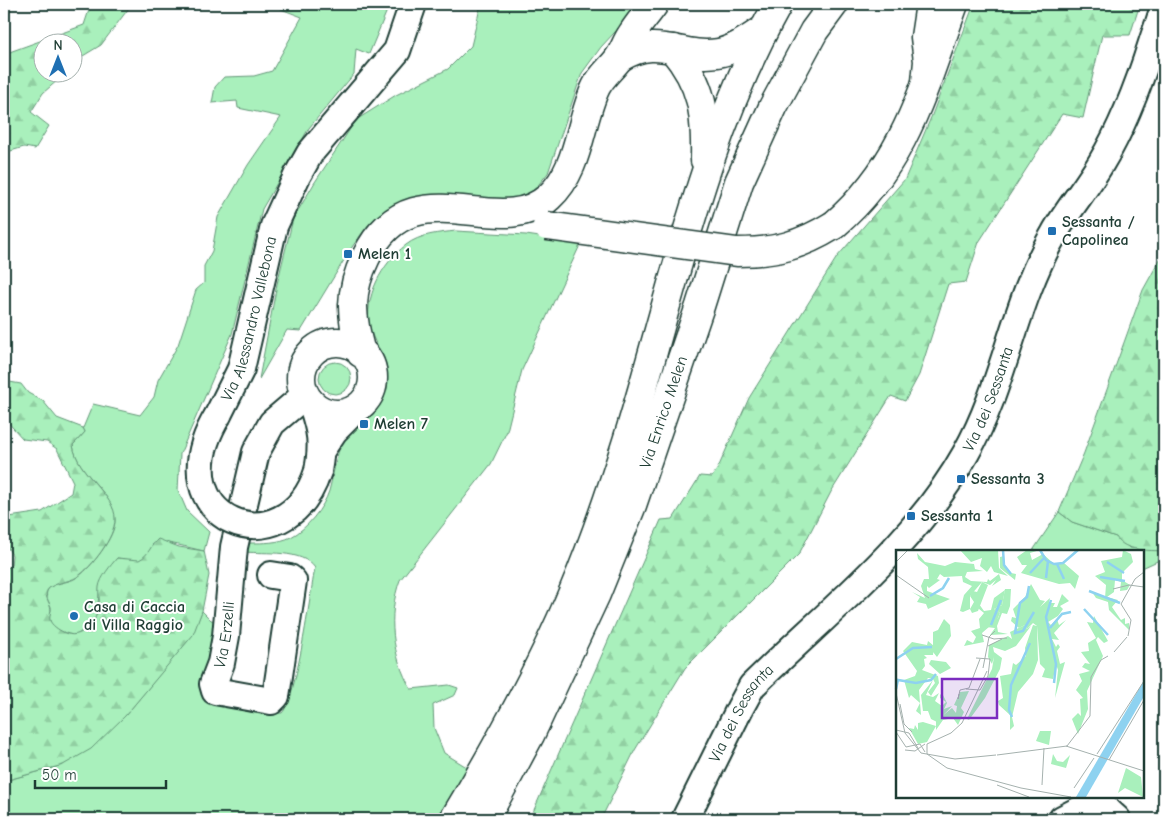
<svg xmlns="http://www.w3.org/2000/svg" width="1168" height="823" font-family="'Comic Neue',sans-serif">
<defs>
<pattern id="forest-firs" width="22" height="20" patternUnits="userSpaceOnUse" patternTransform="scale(1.25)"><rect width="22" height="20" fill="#a9f0bc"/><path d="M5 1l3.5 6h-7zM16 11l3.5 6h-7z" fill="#91cfa2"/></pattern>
</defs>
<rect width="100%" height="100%" fill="#fff"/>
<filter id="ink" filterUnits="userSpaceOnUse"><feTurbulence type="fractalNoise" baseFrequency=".02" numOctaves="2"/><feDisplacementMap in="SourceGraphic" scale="10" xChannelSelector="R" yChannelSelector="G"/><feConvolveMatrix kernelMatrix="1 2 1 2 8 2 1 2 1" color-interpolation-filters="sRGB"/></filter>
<g filter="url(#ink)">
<path fill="#a9f0bc" stroke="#649678" d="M267 4H387L386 13 369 54 356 49 354 74 309 128 262 209 232 334 180 454 178 490 187 511 209 532 204 551C189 548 165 540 153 543L149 554 139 561 117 558 101 582 96 617 90 626 76 635C68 635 50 629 49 618 49 615 52 611 51 607 49 601 44 596 48 589 52 583 68 583 76 578 89 571 116 536 115 520 113 490 77 475 73 445L85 432 83 428 93 404 140 415 154 397 158 380 178 345 196 290 204 283V266L212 251 218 217 248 165 281 117 238 108 237 101 212 103 215 87 224 77 254 76 272 71 302 17 281 9 279 4Z
M481 4H641L601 47 582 73 548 173 535 189 519 199 388 213 368 225 352 247 301 331 287 330 259 379 277 284 293 219 315 182 356 120 396 95 448 69 471 46Z
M456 231 526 235 581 243 522 370 507 431 491 464 400 580C387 615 392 657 411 689L449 685 458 688 455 695 433 705 434 728 444 753 478 774 450 819H4V781L63 765 125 716 192 635 202 611 211 620 218 621 226 706 251 712 282 713C297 697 310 595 315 568 302 549 265 554 245 552L250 543C263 543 279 543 291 537 307 529 324 507 329 491 335 469 336 450 348 430 360 411 383 405 387 381 391 362 374 346 370 328 363 298 382 263 406 245 420 234 439 233 456 231Z
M319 378a16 16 0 1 1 32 0a16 16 0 1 1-32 0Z
M1059 512 1072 522 1116 537 1130 548 1164 551V558L1142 568V552H1032Z"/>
<path fill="url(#forest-firs)" stroke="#649678" d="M91 4H132L101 45 73 62 72 42H42V72L66 73 43 93 31 112 49 126 35 149 24 147 4 153V54L84 25Z
M974 4H1140L1130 35H1102L1083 118 1062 114 979 242 966 282 948 284 919 375 905 401 891 396 831 492 799 554 685 668 635 750 601 819H530L661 520 673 519 700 476 712 477 718 468 749 398 837 257 905 179 932 115Z
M1164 252V551C1149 550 1125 552 1116 537L1072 522 1059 512 1084 453 1143 290Z
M4 381 21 384 28 393 43 401 57 418 83 428 85 432 73 445C77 475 116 495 115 519 115 537 92 567 77 577 70 582 50 583 47 591 45 596 48 601 50 605 52 610 49 615 50 620 51 625 59 630 63 632 80 642 97 622 99 606 100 600 98 593 99 587 100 578 111 565 117 558L139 560C149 555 150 546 158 539L179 547 204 551 209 575 202 611 193 635 125 716 91 749 63 765 4 781V570L11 566 12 555 4 541V521L9 517 42 512 71 493 73 482 57 449 47 442 23 439 4 418Z"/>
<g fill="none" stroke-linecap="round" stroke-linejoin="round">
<g stroke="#1f3d34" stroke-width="30">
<g id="minor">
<path d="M312 405C321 431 323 444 318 471"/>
<path id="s1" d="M218 415 241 369 274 226 297 176 310 153 397 51 413 4"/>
<path d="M322 449 334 431 356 409"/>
<path id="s2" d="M271 575 290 578 293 581 276 696 271 701 215 691 213 684 221 663 226 636 234 547 256 452 272 423 305 395"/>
<path id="s3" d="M685 819 740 708 752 686C827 612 914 546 966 453 1005 384 1014 302 1054 234 1068 209 1087 187 1101 163 1124 125 1139 84 1152 43 1156 30 1162 17 1164 4"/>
<path d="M1062 819 1089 805 1106 809 1117 819"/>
</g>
</g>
<g stroke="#1f3d34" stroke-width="31">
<path id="major" d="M834 225C906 163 923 89 954 4
M301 378a36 36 0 1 1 72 0a36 36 0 1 1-72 0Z
M361 353C351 317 348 293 366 257 412 163 498 244 549 197 580 169 579 122 596 87 602 75 612 68 619 58 624 50 627 41 632 34 638 24 647 14 654 4"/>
</g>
<g stroke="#1f3d34" stroke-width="31">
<g id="highway">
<path d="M673 49C703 85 706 114 705 160"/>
<path d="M619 58C659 33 679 59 718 53 735 50 749 39 763 30"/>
<path d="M926 82 928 61 925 37 930 4"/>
<path d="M454 819C498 746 540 671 573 592 594 542 612 489 628 438 673 291 703 138 778 4"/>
<path id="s4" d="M485 819 530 735 596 594 632 505 700 306 739 182 773 107 814 31 834 4"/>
</g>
</g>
<use href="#minor" stroke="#fff" stroke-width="26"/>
<use href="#major" stroke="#fff" stroke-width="28"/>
<use href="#highway" stroke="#fff" stroke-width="28"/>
<g stroke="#1f3d34" stroke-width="30" stroke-linecap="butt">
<path id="minor-bridge" d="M218 415C154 521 286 571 318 471"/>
</g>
<g stroke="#1f3d34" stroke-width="31" stroke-linecap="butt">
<path id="major-bridge" d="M547 226 737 252C776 252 800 246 834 225"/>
</g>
<use href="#minor-bridge" stroke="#fff" stroke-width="26"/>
<use href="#major-bridge" stroke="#fff" stroke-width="28"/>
</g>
</g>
<g fill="#1f6fb2" stroke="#fff" stroke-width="2">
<rect x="1047" y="226" width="10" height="10" rx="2.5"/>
<rect x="343" y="249" width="10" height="10" rx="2.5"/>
<rect x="359" y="419" width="10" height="10" rx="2.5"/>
<rect x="956" y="474" width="10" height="10" rx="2.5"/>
<rect x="906" y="511" width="10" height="10" rx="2.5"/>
<circle cx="74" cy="616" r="5"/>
</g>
<g text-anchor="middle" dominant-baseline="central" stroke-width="4" stroke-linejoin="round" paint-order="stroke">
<g font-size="16" font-weight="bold" fill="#1f3d34" stroke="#fff" text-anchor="start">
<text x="1062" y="222">Sessanta /<tspan x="1062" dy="18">Capolinea</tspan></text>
<text x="358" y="254">Melen 1</text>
<text x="374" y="424">Melen 7</text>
<text x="971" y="479">Sessanta 3</text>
<text x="921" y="516">Sessanta 1</text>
<text x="84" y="607">Casa di Caccia<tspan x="84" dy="18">di Villa Raggio</tspan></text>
</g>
<g font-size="16" fill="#1f3d34" stroke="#fff">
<text stroke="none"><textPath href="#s1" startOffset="102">Via Alessandro Vallebona</textPath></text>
<text stroke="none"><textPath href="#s3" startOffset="525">Via dei Sessanta</textPath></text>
<text stroke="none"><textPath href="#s4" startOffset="445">Via Enrico Melen</textPath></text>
<text stroke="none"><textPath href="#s2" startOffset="262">Via Erzelli</textPath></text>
<text stroke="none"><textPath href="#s3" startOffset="120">Via dei Sessanta</textPath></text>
</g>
</g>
<g transform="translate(896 550)">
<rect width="248" height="248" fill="#fff"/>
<path d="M64 0H102L103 18 112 26 98 22 95 16 91 22 84 16 86 8 75 12ZM227 0 235 4 237 12 226 23V30L234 35 231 40 224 41 225 32 219 30 218 42 211 47 222 50 216 57 225 70 229 68V74L233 73V80L213 60 212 52 200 48 196 42 209 48 210 35 199 26 209 22 205 11 226 7ZM21 3 29 12 49 16 59 12 78 14 79 19 87 21 71 22 69 27 75 31 91 32 92 29 94 31 103 24 105 30 96 36 100 30 94 35 86 32 74 46V59L67 62 64 61 68 45 76 36 67 32 66 26 48 27 44 24 41 29 44 30 33 38 31 36V41L54 49 32 59 30 54 21 52 24 47 16 42 29 48 25 36 28 29H33L32 17 22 9ZM108 6V14L115 23 120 24 119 30 104 18V7ZM135 34 144 50 149 51 144 57 154 48 153 53H159L157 57H161L166 44 173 51 164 56 167 59 162 66 152 72 155 75 161 69 163 75 170 70 158 83 163 90 156 89 160 97 162 94 164 97 161 101 164 114 169 112 159 148 162 120 160 114 157 129 146 127 149 119 144 114 141 76 137 73 131 79 129 75 123 78 115 71 116 67 120 68 117 59 129 47ZM109 39H115L114 56 111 64 106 63 101 76 102 82 112 84 94 85 99 78 90 77 102 68 104 63 98 59 106 55ZM198 66 212 91 208 93 202 87 200 90 207 106 191 141 192 159 182 184 176 169 182 163 185 166 184 149 187 148 180 140 186 131 183 124 194 121 186 117 189 113 194 114 185 102 193 101 192 93 200 88 191 72 197 73ZM35 110 50 112 55 118 44 124 33 114ZM73 141 65 158 68 162 62 175 57 168 47 170 40 180V171L56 158 60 163 61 156 58 155 64 142Z" fill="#a9f0bc"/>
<path d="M131 0H144L134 3 136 10 147 4 157 13H168L183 26 179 39 174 33 163 34 125 23 131 15H126L121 7ZM109 40 106 55 98 59 104 63 101 70 86 83 88 92 68 96 71 90 77 93 80 87 75 81 84 78 83 69 88 63 83 59V54L88 61 95 60 98 48ZM129 75 131 79 135 76 120 96 109 101 97 97 98 102 106 108 104 119 89 148 73 170 71 169 96 119 98 107 96 114 92 107 93 95 112 86 116 89 114 82ZM32 91 38 96 37 105H28L31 108 28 109 29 116 26 120 42 126 43 133 35 146 32 142 39 133 37 129 32 128 23 140 25 165 20 161 24 153 15 145 13 148 8 130 19 126 21 121 7 101 16 92 31 95ZM37 130 30 145 37 147 43 143 39 151 46 156 50 152 44 148V145L46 143 51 153 48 159 56 156 41 172 35 169 32 161H27L25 145Z" fill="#a9f0bc"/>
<path d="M86 32 92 35 82 61 76 63 74 59 78 52 74 46 77 41 81 42Z" fill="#a9f0bc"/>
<path d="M48 69 54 75 55 86 41 107 37 102V82L42 80ZM137 75 141 76 142 110 137 124 122 142 116 167 118 176 114 180V165L103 155 102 151 107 148 104 126 115 124 117 113 120 115 130 106 129 98ZM144 181H155L153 195 140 191ZM157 204 161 211 167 212 174 205 170 218 155 214ZM230 218 245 227 247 247 229 238 222 243Z" fill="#a9f0bc"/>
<path d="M27 172 40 176 31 192 22 194 13 178 18 179 19 175 22 180V173Z" fill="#a9f0bc"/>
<path d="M247 132V148L190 247H180Z" fill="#8ed2f0"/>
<path fill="none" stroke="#8ed2f0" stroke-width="2.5" d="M107 0 108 15 115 24M144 0 150 10 158 14 167 13 182 0M211 12 228 23M161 14 168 29M134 23 148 8M204 27 229 31M150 28 152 11M133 36 131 47 124 53 119 83 127 81 138 62M193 41 224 53M34 46 47 38 53 28M155 50 150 67 160 114 158 133M188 59 212 85M95 75 105 50M154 78 166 64 175 62M0 109 17 98 36 97M0 139 2 130 20 133 35 130 40 124M116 167 113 160 115 135 134 93"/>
<path fill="none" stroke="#a5b1ae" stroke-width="1" d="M0 12 12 0M0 25 33 48M217 39 233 35 248 37M86 85 98 89 111 88M232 86 235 70 225 54 239 29 248 22M92 96 106 89M218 102 231 87M87 118 93 87 99 81M91 121 66 173 55 183 31 194V204L51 218 125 238 175 247M70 139 84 140 92 126 94 109 80 108M0 143 9 183 25 203 59 209 100 205M63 144 62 149 64 140 73 138 84 109M4 154 8 174 16 182M0 180 13 183 22 198M0 182 10 197 24 194 29 202M170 196 248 221M171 196 194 166 195 127 205 110 212 106M9 200 19 201 29 194M201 204 248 131M101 205 171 196M213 210 248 150M101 235 133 247M146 235 148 198M178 238 198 208"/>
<path fill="#7b2cbf" fill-opacity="0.15" stroke="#7b2cbf" stroke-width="2.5" d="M46 129H101V168H46Z"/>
<rect width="248" height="248" fill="none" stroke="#1f3d34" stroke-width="2.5"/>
</g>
<rect width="1168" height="823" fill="none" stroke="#fff" stroke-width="20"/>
<rect x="10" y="10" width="1148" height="803" fill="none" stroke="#1f3d34" stroke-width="2" filter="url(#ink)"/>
<g transform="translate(58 58)"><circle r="24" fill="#ffffff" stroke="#a5b1ae"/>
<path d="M0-4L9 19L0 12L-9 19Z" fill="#1f6fb2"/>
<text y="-8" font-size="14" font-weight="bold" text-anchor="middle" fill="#1f3d34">N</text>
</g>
<path d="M35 780v8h131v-8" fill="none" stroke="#1f3d34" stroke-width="2.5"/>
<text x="42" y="780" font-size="15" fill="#1f3d34" stroke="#ffffff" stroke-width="4" paint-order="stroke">50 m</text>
</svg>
